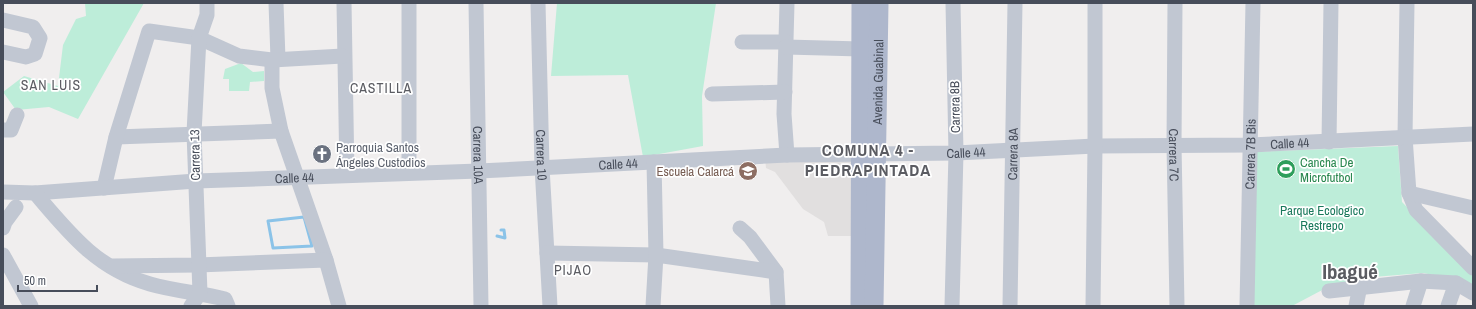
<svg xmlns="http://www.w3.org/2000/svg" width="1476" height="309" font-family="'Archivo Narrow',sans-serif">
<rect width="100%" height="100%" fill="#f0eeee"/>
<path fill="#e1dfdf" d="M854 157 853 236H828L824 222 803 209 775 172 766 168 765 158Z"/>
<path fill="#bdedd9" d="M85 3H144L78 119 49 107 16 110 3 92 24 76 58 86 63 45 76 19 86 16Z
M557 3H716L702 96 703 146 643 157 628 75 551 76Z
M241 63 253 72 264 71V81L250 82 249 91H229V79H223L225 69Z
M1398 146 1402 202 1473 274V289L1455 279 1423 273 1361 278 1326 288 1292 306H1251L1252 152Z"/>
<g fill="none" stroke-linecap="round" stroke-linejoin="round">
<path stroke="#8bc3e8" stroke-width="3" d="M304 217 312 246 273 248 268 221Z
M497 236 505 238 504 230H501"/>
<g stroke="#c1c7d2" stroke-width="15">
<path d="M276 3 278 59"/>
<path d="M344 3 347 175"/>
<path id="s1" d="M476 3 481 306"/>
<path id="s2" d="M538 3 542 167 550 306"/>
<path d="M787 3 784 114 787 155"/>
<path id="s3" d="M1175 3 1174 145 1177 306"/>
<path d="M1407 3 1405 137 1409 193 1416 210 1473 268"/>
<path d="M3 20 33 27 40 38 35 54 26 57 3 52"/>
<path d="M742 42H786"/>
<path d="M786 47 861 49"/>
<path d="M272 60V88L281 131 326 260 339 306"/>
<path d="M712 94 785 92"/>
<path d="M3 130H11L17 115"/>
<path d="M116 137 281 131"/>
<path d="M1329 142 1331 3"/>
<path d="M409 173V3"/>
<path d="M104 188 116 137 149 31 199 38 239 56 272 60 343 56"/>
<path id="s4" d="M3 192 35 193 196 181 479 171 787 155 956 153 1095 146 1250 145 1473 134"/>
<path d="M35 193C69 233 97 269 150 284 174 291 201 293 225 299L228 306"/>
<path d="M1409 193 1473 208"/>
<path d="M3 228 5 222 16 207"/>
<path d="M740 228 750 237 776 272 778 306"/>
<path d="M547 253 656 255 776 272"/>
<path d="M3 255 31 306"/>
<path d="M113 266 198 265 326 260"/>
<path d="M1329 291 1421 281 1456 283 1473 293"/>
<path d="M191 306 200 293 194 133 199 38 207 15V3"/>
<path d="M653 306 656 255 654 162"/>
<path d="M952 306 956 153 953 3"/>
<path id="s5" d="M1010 306 1015 3"/>
<path d="M1093 306 1095 146V3"/>
<path id="s6" d="M1247 306 1253 3"/>
<path d="M1356 306 1360 286"/>
<path d="M1413 306 1421 281"/>
<path d="M1448 306 1456 283"/>
</g>
<g stroke="#aeb7cc" stroke-width="19">
<path d="M860 306 861 3"/>
<path id="s7" d="M874 306 879 3"/>
</g>
</g>
<defs>
<g id="church-disc" transform="scale(1)"><circle r="9.5" fill="#6b7280" stroke="#fff"/><path d="M-1.2-6h2.4v3.5h3.3v2.4h-3.3V6h-2.4V-.1h-3.3v-2.4h3.3Z" fill="#fff"/></g>
<g id="stadium-disc" transform="scale(1)"><circle r="9.5" fill="#2e9e5b" stroke="#fff"/><path d="M0-5a6.5 5 0 1 0 0 10a6.5 5 0 1 0 0-10ZM-3.5-1.8h7v3.6h-7Z" fill="#fff"/></g>
<g id="school-disc" transform="scale(1)"><circle r="9.5" fill="#8d6e63" stroke="#fff"/><path d="M0-5L7-2L0 1L-7-2ZM-4 1L0 2.5L4 1V4Q0 6-4 4Z" fill="#fff"/></g>
</defs>
<g fill-rule="evenodd">
<use href="#church-disc" x="322" y="154"/>
<use href="#stadium-disc" x="1286" y="169"/>
<use href="#school-disc" x="748" y="171"/>
</g>
<g text-anchor="middle" dominant-baseline="central" stroke-width="3.5" stroke-linejoin="round" paint-order="stroke">
<g font-size="13" fill="#474d5a" stroke="#fff">
<text stroke="none"><textPath href="#s7" startOffset="224">Avenida Guabinal</textPath></text>
<text transform="translate(955 107) rotate(-91)">Carrera 8B</text>
<text stroke="none"><textPath href="#s4" startOffset="1288">Calle 44</textPath></text>
<text stroke="none"><textPath href="#s4" startOffset="964">Calle 44</textPath></text>
<text stroke="none"><textPath href="#s6" startOffset="152">Carrera 7B Bis</textPath></text>
<text transform="translate(195 155) rotate(-91)">Carrera 13</text>
<text stroke="none"><textPath href="#s1" startOffset="152">Carrera 10A</textPath></text>
<text stroke="none"><textPath href="#s2" startOffset="152">Carrera 10</textPath></text>
<text stroke="none"><textPath href="#s5" startOffset="152">Carrera 8A</textPath></text>
<text stroke="none"><textPath href="#s3" startOffset="152">Carrera 7C</textPath></text>
<text stroke="none"><textPath href="#s4" startOffset="616">Calle 44</textPath></text>
<text stroke="none"><textPath href="#s4" startOffset="292">Calle 44</textPath></text>
</g>
<g font-size="13" fill="#5b616d" stroke="#fff" text-anchor="start">
<text x="336" y="147">Parroquia Santos<tspan x="336" dy="15">Ángeles Custodios</tspan></text>
</g>
<g font-size="13" fill="#27864d" stroke="#fff" text-anchor="start">
<text x="1300" y="162">Cancha De<tspan x="1300" dy="15">Microfutbol</tspan></text>
</g>
<g font-size="13" fill="#785e54" stroke="#fff" text-anchor="end">
<text x="734" y="171">Escuela Calarcá</text>
</g>
<g font-size="13" fill="#1a795c" stroke="#fff">
<text x="1322" y="210">Parque Ecologico<tspan x="1322" dy="15">Restrepo</tspan></text>
</g>
<g font-size="14" letter-spacing="1" fill="#5b5c62" stroke="#fff">
<text x="51" y="85">SAN LUIS</text>
<text x="381" y="88">CASTILLA</text>
<text x="573" y="270">PIJAO</text>
</g>
<g font-size="17" font-weight="bold" letter-spacing="1" fill="#5b5c62" stroke="#fff">
<text x="868" y="149">COMUNA 4 -<tspan x="868" dy="20">PIEDRAPINTADA</tspan></text>
</g>
<g font-size="21" font-weight="bold" fill="#5b5c62" stroke="#fff">
<text x="1350" y="271">Ibagué</text>
</g>
</g>
<rect width="1476" height="309" fill="none" stroke="#474d5a" stroke-width="8"/>
<path d="M18 285v6h79v-6" fill="none" stroke="#474d5a" stroke-width="2"/>
<text x="24" y="285" font-size="12" fill="#474d5a" stroke="#ffffff" stroke-width="3" paint-order="stroke">50 m</text>
</svg>
